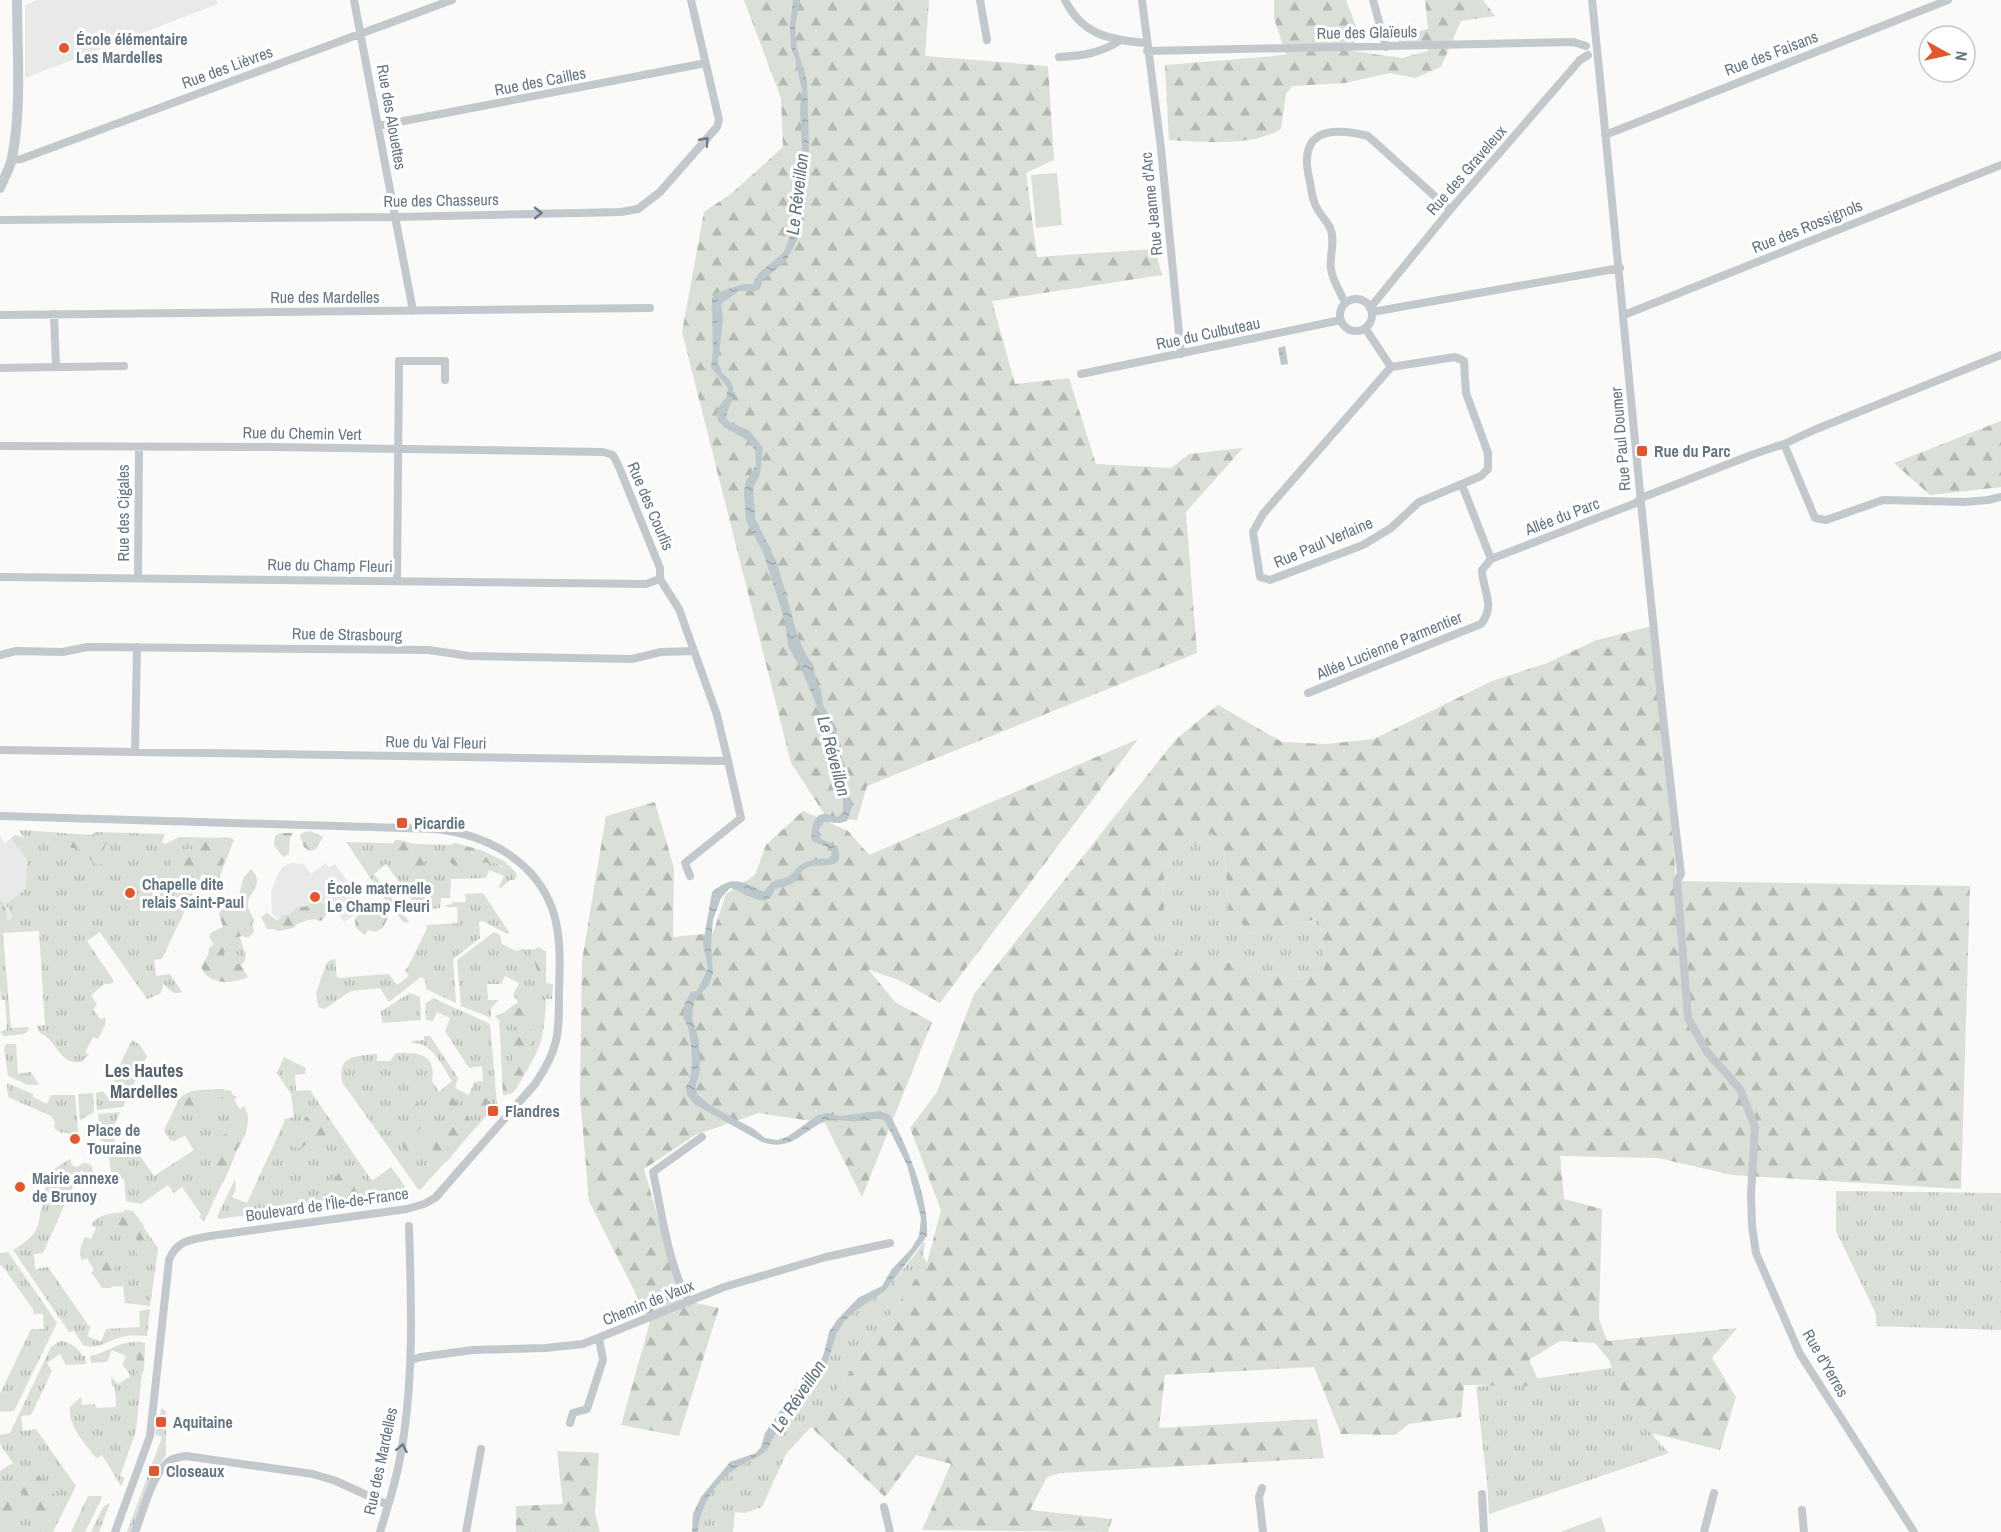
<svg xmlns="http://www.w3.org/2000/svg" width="2001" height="1532" font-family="'Archivo Narrow',sans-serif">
<defs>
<pattern id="grass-tufts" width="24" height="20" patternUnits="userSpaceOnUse" patternTransform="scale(1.5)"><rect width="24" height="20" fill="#dadfd7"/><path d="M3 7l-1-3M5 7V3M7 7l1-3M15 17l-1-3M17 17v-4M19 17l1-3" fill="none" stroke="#b4b9b4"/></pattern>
<pattern id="forest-firs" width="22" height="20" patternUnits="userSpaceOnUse" patternTransform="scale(1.5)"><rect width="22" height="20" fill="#dadfd7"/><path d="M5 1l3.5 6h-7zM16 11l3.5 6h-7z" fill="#b4b9b4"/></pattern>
<pattern id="water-ripples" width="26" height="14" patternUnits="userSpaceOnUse" patternTransform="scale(1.5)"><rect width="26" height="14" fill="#bbc7cb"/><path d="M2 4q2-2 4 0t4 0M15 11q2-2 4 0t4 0" fill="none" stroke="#9ca6aa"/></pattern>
</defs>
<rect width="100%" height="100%" fill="#fafaf8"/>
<path fill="#e8e9e9" d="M37 0H216L218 4 25 78V5Z
M15 835 51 876 11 930 0 931V836L5 843Z
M291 863 304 864 311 874 326 863 329 868 335 864 366 907 344 922 332 905 324 911 279 920 272 914 271 892 279 872 283 867Z"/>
<path fill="url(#grass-tufts)" d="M19 830 92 835 95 832 165 834 162 842 165 844 179 837 231 838 234 840 218 881 202 874 162 959 154 960 156 976 170 974 182 992C174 996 169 990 164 984L160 994 147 999 100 932 87 941 114 981 110 984H105L91 995 97 1005 93 1009 100 1019 106 1018 105 1025 98 1039 93 1037 85 1052 89 1055 81 1062C59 1065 58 1041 40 1033L36 1026 45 1025 39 931 3 933 11 1028 29 1027 27 1032 24 1034 4 1036 0 1032 7 1029 5 1000H1L0 986V900L5 905 7 914 5 916 9 921 13 917 6 904 26 889 27 860 11 838 15 835 24 838Z
M1210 831 1224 848 1229 911 1252 934 1321 918 1324 973 1290 980 1223 961H1185L1171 947 1148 942 1164 914 1163 868Z
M346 842 456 845 491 859 501 867 509 865 517 874 514 880H510L501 888 499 887 504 876 489 870 486 878 451 879 450 898H441L440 908 420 911 386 864 374 874 409 922 404 923 393 909 392 910Z
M483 893 509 932 507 934 483 921 479 922 480 938 453 959 456 1003 426 989 425 979 421 977 389 1002 380 988 351 991 324 1009 318 1007 316 993 326 964 329 961 335 959 337 978 389 974 397 985 409 976 404 970 407 969 427 928 426 925 458 923 457 907H446V905L452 904V902H466L465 894Z
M494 932 500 935 502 944 516 951 523 949 546 951V983L553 984 552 999H546C544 1049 537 1059 505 1096L503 1094 499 1016 518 1002 513 995 519 983 505 976 501 984H487L488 1000H499L491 1008V1018L461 1006 457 960Z
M228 934 240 937C244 954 255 966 226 967L215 950Z
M410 993 420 997 421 1020 382 1023 381 1011Z
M433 998 490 1024 497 1104 421 1189H418L342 1082C337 1055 356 1056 377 1054V1061H390L396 1053C417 1052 437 1054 432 1081L439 1092 452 1081C442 1066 432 1041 411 1043L413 1041 424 1040V1036H430L458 1078 455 1088 469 1095 474 1082 483 1081 482 1066 469 1068 445 1031 450 1018 437 1012 433 1021 426 1020 425 1004Z
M132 1040 140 1045 147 1056 123 1107 97 1110 96 1093 103 1091 108 1098 121 1089 113 1079Z
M6 1044H16L18 1074 31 1072 39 1085H28L8 1076 4 1049Z
M284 1057 306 1068 305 1074 295 1075 296 1091 310 1090 372 1181 391 1167 406 1188V1194L219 1219 217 1217 235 1179 236 1189 232 1197 247 1203 285 1120 283 1119 294 1117 291 1094 277 1073Z
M7 1083 33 1094V1097L47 1104 51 1095H75L78 1131 75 1136 64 1132 61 1133 54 1128 55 1122 51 1116 8 1097Z
M223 1089 237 1097 234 1100 240 1109 244 1106C253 1120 245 1134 239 1148L234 1146 233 1160 204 1222 199 1217 201 1214 182 1187 174 1193 168 1185 141 1204 126 1201 124 1179 112 1180 107 1143 100 1140 98 1114 120 1112 114 1126 115 1149 134 1147 154 1176 194 1150 185 1136 174 1141 170 1140 165 1132V1128C185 1089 178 1091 223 1089Z
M93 1093 94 1112 80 1120 78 1094Z
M70 1159 72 1165 77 1167 85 1162 92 1166 94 1182H89L82 1170 69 1179 73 1186 43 1253 34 1254 35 1269 48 1267 89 1326H91L87 1336 101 1342 106 1329 140 1327 139 1311 150 1309 147 1336C141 1336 133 1335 127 1336 110 1338 99 1351 83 1345L74 1331 69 1332 13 1250C23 1244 34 1237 38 1225 41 1216 38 1210 46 1202L45 1175Z
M1836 1191 2001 1193V1330L1876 1326V1314L1836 1231Z
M122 1212H133L158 1248 150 1306 125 1303 123 1286C105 1287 103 1287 91 1273L94 1270 87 1258 82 1260C77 1252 82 1245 85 1237L91 1239 96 1228 91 1225C98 1214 110 1214 122 1212Z
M923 1242 925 1243 923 1256 927 1263 811 1427 786 1454 762 1507 745 1513 735 1512 733 1532H698C700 1502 721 1475 747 1462 758 1457 767 1454 771 1442L803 1390 821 1374 827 1364 837 1333 844 1322 854 1312 886 1290 917 1252Z
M8 1252 57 1323 14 1411 0 1412V1394L31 1329H44L43 1314H33L34 1311 2 1265 0 1266V1253Z
M60 1341C71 1342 76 1347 83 1356H85L86 1364 66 1365 60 1354 47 1363 52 1371 31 1415 21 1416 23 1431 36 1429 76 1486 53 1532H0V1471L13 1463 0 1444V1435L10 1433 51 1347Z
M135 1342 145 1343 136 1431 120 1476 125 1478 121 1486 102 1455 96 1458C85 1443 68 1427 70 1407L81 1397 82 1405 94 1404 97 1408 116 1407 115 1387 112 1386 111 1377 118 1384 131 1376 124 1366H122L126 1356 112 1350 107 1362 91 1363 90 1356C106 1353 117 1342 135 1342Z
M1624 1366 1654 1437 1669 1453 1489 1514 1487 1481 1476 1387Z
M161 1408 166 1411V1455L158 1467 132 1532H127L162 1437 155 1434 157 1427H159Z
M88 1496H102L101 1500 85 1532H71Z
M109 1503H110L99 1532H91L103 1507Z"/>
<path fill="url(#forest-firs)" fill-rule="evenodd" d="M744 0H929L925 56 1048 66 1054 160 1026 173 1037 257 1155 249 1162 275 992 301 1015 384 1069 378 1096 464 1171 468 1189 454 1243 448 1186 512 1197 653 867 786 857 820 827 818 791 763 682 332 704 212 732 193 783 147 781 98Z
M1274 0H1346L1357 29 1352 51 1402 58 1428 51 1427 44 1401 43 1391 30 1397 25 1416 32 1428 29 1425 0H1483L1495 16 1461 21 1441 67 1415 78 1390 73 1345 83 1292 86 1286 94 1281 129C1252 147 1202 142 1169 140L1165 65 1286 55 1274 18Z
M2001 421V487L1930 495 1894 463Z
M1656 625 1676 881 1970 886 1961 1189 1732 1175 1658 1158 1560 1156 1564 1199 1602 1209 1599 1319 1607 1341 1737 1328 1712 1358 1736 1397 1720 1450 1651 1433 1630 1413 1609 1360 1595 1343 1560 1341 1529 1360 1541 1386 1464 1385 1461 1417 1409 1424 1395 1435 1341 1434 1314 1367 1165 1375 1159 1428 1317 1419 1324 1458 1061 1473 1047 1477 1030 1510 1112 1519 1108 1532 922 1530 951 1464 916 1455 885 1497 811 1427 927 1263 941 1210 910 1128 937 1092 974 994 1176 739 1218 705 1282 742 1326 744 1374 739 1492 681 1547 663 1597 640ZM1210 832 1224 848 1229 911 1252 934 1321 918 1324 973 1290 980 1223 961H1185L1171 947 1148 942 1164 914 1163 868Z
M1138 739 940 1003 901 981 868 969 895 1002 932 1022 862 1197 825 1123 759 1113 695 1135 644 1169 682 1300 719 1308 679 1436 621 1425 650 1322 589 1201 580 1097 582 961 606 816 655 802 674 868 673 937 713 933 726 894 755 875 766 845 803 811 848 831 869 855Z
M310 831 323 837 316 849 310 851 304 847 300 836 302 833Z
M280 833H293L290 838 289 854 283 857 274 845 275 836Z
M111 835 102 852 103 864 96 865 79 849 57 845 59 836Z
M223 837 231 838 232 845 220 870 205 869 197 865 185 875 172 870 169 856 179 849H192L200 843Z
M395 840C406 840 418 844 423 854L434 851 435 854 426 859 422 869C415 869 412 864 405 863L402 856 395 852 393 844Z
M455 843 481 850 506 862 507 866H501L495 862 490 865 486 862 480 864 470 860 464 863 460 869C450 865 449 860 447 851L450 845Z
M251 869C267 886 247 889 248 906 248 910 252 915 254 920L252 924 254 932 248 938 242 936 232 938 224 953 225 962 231 965 240 964 248 977C233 984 207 986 201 966L208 955 209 948 214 944 209 937 212 932 223 927 219 913 228 903 237 901 244 877Z
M318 901 325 905 328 913 321 921 313 919 305 921 297 924 293 928 278 931 275 929H267L261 917 267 913 278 921 282 915H289L299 906 304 907Z
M377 906H385L389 914 383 928 375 932 368 930 365 935 356 928 355 920 357 916Z
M539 947 545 951 546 967 543 972 538 973 531 951Z
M527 1005 536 1006 539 1015 526 1019 535 1037 526 1050 529 1067C522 1076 520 1087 511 1094L503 1093 502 1071 512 1061V1043L519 1029 508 1019H498L495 1016Z
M218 1089 232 1091 230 1099 223 1098 215 1100 211 1107 203 1108V1113L198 1116 177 1107V1100C183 1096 190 1092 197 1091 205 1090 210 1091 218 1089Z
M451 1095 460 1107 469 1102 473 1097 486 1098 490 1103C482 1109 474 1107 467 1113L473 1128 448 1161 434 1165 430 1162 427 1152C434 1141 444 1136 453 1126L448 1118 452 1111 446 1097Z
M413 1104H418C423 1112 430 1117 425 1127L419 1129 410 1148 412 1152 408 1155 400 1138 407 1126 420 1118Z
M305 1117H314L325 1132 326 1143 315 1144 308 1142 302 1148 294 1147 289 1140 300 1130Z
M235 1122H239L246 1129C237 1147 232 1165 223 1183L216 1185 211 1164 216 1147 213 1141 229 1132V1128L234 1126Z
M348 1167 358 1171 367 1184 365 1196 347 1200 326 1201 322 1198 342 1168Z
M125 1210 133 1211 144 1226 143 1230 151 1243 150 1251 138 1256 133 1249 139 1246 136 1238 118 1224 122 1214Z
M114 1249 118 1253 115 1270 119 1276 111 1288H102L95 1277 103 1256Z
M139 1341 145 1345 144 1370 136 1385 133 1383V1377L138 1372C135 1362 139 1352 135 1343Z
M557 1451 599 1453 595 1513 600 1532H516V1506L563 1504Z
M20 1467 35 1471 55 1495 48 1505 56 1515 47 1532H40L39 1530 43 1522 42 1517C30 1511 22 1516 11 1524L0 1515V1477L16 1498 25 1497 15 1480Z"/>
<path fill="#dadfd7" d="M1057 173 1062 225 1036 228 1031 175Z
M428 1121H432L436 1138 432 1153 422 1158C413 1156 410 1150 410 1141 414 1131 424 1130 428 1121Z
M1601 1517 1606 1532H1560Z"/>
<path fill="url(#water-ripples)" d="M793 0H800L795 27 797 49 807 81 809 147 804 194 806 203 796 233 798 238 786 261 763 280 760 289 754 291H739L721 304 723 319 718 363 723 374 730 380 733 387V397L727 413 726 418 729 422 750 431 763 448 760 474 753 488 755 518 777 563 799 640 806 655 813 664 817 685 821 689 823 705 833 723 841 745V756L848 774 847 793 852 807 847 821 840 823 824 822 817 832 821 839 837 846C847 874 819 861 806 868 800 871 799 879 793 883 788 886 781 887 775 889L771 897 765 901C752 900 743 891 730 888L721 898 713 920 711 945 713 973 709 985 694 1001 692 1018 699 1041 700 1070 695 1089 698 1095 713 1107 754 1129 765 1138 777 1140 787 1137 818 1115 827 1113 840 1116 880 1111 890 1115C908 1148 929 1198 927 1236L886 1290 854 1312 844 1322 837 1333 827 1364 821 1374 803 1390 771 1442C767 1454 758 1457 747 1462 721 1475 700 1502 698 1532H692L693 1514 701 1497 730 1462 756 1453 761 1447 765 1433 798 1385 818 1368 824 1353 829 1332 837 1320 858 1298 882 1286 892 1269 911 1249 919 1236 921 1218 907 1165 885 1121C876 1116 868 1121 858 1121 847 1123 836 1117 825 1121 801 1132 791 1152 762 1142L694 1104 687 1095 686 1087 690 1079 692 1064 691 1043 688 1027 683 1017 684 1005 691 992 697 991 708 968 703 944 712 892C732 876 740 880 762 891H765C774 877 777 882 789 876 794 874 795 869 799 866 807 861 818 857 827 859L831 856 832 852 827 847 812 841C811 832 812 812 827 814 831 815 834 817 837 817L843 813V800L839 792 838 768 830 748 829 735 803 673 788 646 785 621 763 552 746 521 744 492 746 481 756 466 755 450 747 440 724 427 718 421 716 414 720 405 726 398 728 388 711 367 713 352 712 299 715 293 744 284H753L758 274 783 253 789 239 798 199 802 147 800 110 803 81 800 69 791 48 790 27Z
M1285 346 1288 364 1281 365 1278 348Z"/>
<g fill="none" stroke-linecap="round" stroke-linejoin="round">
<path stroke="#bbc7cb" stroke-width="3" d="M797 62 803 88"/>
<path stroke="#c3c8cc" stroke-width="8" d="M354 0 413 311
M980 0 987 40
M1065 0C1082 35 1110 40 1146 43
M1142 0 1161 148 1181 354
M1373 0 1386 47
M1592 0C1622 291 1646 583 1681 874L1677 881 1688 1018 1707 1052 1740 1089 1755 1127 1751 1194 1752 1226 1756 1253 1800 1354 1914 1532
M1147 51 1573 42 1586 46
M1059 57C1082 56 1101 53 1121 40
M378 126 706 63
M1605 135 1948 0
M11 160 21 159 452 0
M0 220 396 217 621 212 638 209 660 192 717 127 719 120 691 0
M1340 315a16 16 0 1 1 32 0a16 16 0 1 1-32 0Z
M1345 303C1341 293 1332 280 1331 269 1329 256 1336 240 1330 228 1326 219 1318 213 1315 204 1312 197 1311 189 1310 182 1297 131 1327 126 1368 136L1450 210
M1370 308 1450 210 1580 60 1588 55
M1372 312 1620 268
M54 314 56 366
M0 315 650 308
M1624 315 2001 165
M1365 328 1391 367 1455 357 1464 361 1466 393 1488 453V469L1481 476 1419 502 1391 528 1363 545 1270 580 1260 577 1253 532 1263 514 1391 367
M0 368 124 366
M1081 374 1341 320
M1784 444 1815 518 1826 520 1883 500 1964 502 1988 500 2001 497
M0 446 270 447 603 452 613 455 619 467 660 568V579
M1462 485 1491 559
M0 577 646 584 660 579
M138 578 139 447
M660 579 679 609 717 715 728 761
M397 581 399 361H445V380
M0 655 16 651 63 652 87 647 429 650 469 656 632 659 661 652 694 651
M1308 693 1481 624C1496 605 1483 592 1482 570L1491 559 1636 503 1641 498 1646 496 1754 454 1784 444 1814 430 2001 355
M0 750 728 761 741 818 685 863 690 876
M135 752 137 647
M0 816 435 829C485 834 536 860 553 911 561 936 560 963 559 989 559 1032 560 1048 535 1084L435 1198 424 1204 407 1209 210 1236C190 1240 177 1240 169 1260L150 1436 115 1532
M689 1302C668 1265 662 1213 653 1172L702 1137
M411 1360 421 1357 473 1350 545 1348 583 1344 724 1287 826 1257 890 1243
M570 1423 573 1413 587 1409 603 1360 599 1338
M1262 1488 1259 1497 1263 1532
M1482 1494 1484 1532
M884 1507 890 1532
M1802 1510 1804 1532
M135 1532C143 1512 152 1475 168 1462 172 1458 180 1457 186 1456L313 1474 336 1481 388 1505
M380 1532C390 1500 400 1467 404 1434 414 1364 411 1296 409 1226
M466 1532 481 1449
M1704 1532 1714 1493"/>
<path stroke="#c3c8cc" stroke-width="10" d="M0 188C4 178 10 168 12 158 22 108 17 51 17 0"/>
</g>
<defs><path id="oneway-chevron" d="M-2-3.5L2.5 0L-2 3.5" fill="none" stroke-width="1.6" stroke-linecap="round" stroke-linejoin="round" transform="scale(1.5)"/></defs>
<g stroke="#6a7a87">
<use href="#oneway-chevron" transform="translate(705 141) rotate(-48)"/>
<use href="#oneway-chevron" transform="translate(538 213) rotate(-1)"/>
<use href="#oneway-chevron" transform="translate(402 1448) rotate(-79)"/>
</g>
<g fill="#e4572e" stroke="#fff" stroke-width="2">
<circle cx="64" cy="48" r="6"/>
<rect x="1636" y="445" width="12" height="12" rx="3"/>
<rect x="396" y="817" width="12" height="12" rx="3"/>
<circle cx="130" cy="893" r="6"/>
<circle cx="315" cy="897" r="6"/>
<rect x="487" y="1105" width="12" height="12" rx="3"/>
<circle cx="75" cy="1139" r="6"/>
<circle cx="20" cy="1187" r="6"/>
<rect x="155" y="1416" width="12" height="12" rx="3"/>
<rect x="148" y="1465" width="12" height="12" rx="3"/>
</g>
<g text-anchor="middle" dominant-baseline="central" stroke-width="6" stroke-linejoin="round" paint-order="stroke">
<g font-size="16" fill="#657683" stroke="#fff">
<text transform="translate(1367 32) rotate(-1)">Rue des Glaïeuls</text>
<text transform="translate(1771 53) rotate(-21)">Rue des Faisans</text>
<text transform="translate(227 67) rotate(-20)">Rue des Lièvres</text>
<text transform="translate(540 81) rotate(-11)">Rue des Cailles</text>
<text transform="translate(392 117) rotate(80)">Rue des Alouettes</text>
<text transform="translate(1466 170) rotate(-49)">Rue des Graveleux</text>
<text transform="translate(441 200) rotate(-1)">Rue des Chasseurs</text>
<text transform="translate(1151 204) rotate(-96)">Rue Jeanne d'Arc</text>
<text transform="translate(1807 226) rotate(-22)">Rue des Rossignols</text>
<text x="325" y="297">Rue des Mardelles</text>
<text transform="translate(1208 333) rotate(-12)">Rue du Culbuteau</text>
<text transform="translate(302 433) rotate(1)">Rue du Chemin Vert</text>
<text transform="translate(1620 439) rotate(-95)">Rue Paul Doumer</text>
<text transform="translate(651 506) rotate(67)">Rue des Courlis</text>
<text transform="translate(123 513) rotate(-90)">Rue des Cigales</text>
<text transform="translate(1562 516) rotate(-21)">Allée du Parc</text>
<text transform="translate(1323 542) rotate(-23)">Rue Paul Verlaine</text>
<text transform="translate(330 565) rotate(1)">Rue du Champ Fleuri</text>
<text transform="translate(347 634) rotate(1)">Rue de Strasbourg</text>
<text transform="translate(1389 645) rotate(-22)">Allée Lucienne Parmentier</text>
<text transform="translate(436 742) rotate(1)">Rue du Val Fleuri</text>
<text transform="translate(327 1204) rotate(-8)">Boulevard de l'Île-de-France</text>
<text transform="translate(648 1302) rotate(-22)">Chemin de Vaux</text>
<text transform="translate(1826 1363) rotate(60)">Rue d'Yerres</text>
<text transform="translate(380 1461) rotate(-78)">Rue des Mardelles</text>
</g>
<g font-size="16" font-weight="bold" fill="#657683" stroke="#fff" text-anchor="start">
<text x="76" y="39">École élémentaire<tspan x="76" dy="18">Les Mardelles</tspan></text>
<text x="1654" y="451">Rue du Parc</text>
<text x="414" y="823">Picardie</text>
<text x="142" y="884">Chapelle dite<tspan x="142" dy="18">relais Saint-Paul</tspan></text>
<text x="327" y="888">École maternelle<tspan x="327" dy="18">Le Champ Fleuri</tspan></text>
<text x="505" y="1111">Flandres</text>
<text x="87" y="1130">Place de<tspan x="87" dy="18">Touraine</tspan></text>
<text x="32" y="1178">Mairie annexe<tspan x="32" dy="18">de Brunoy</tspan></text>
<text x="173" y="1422">Aquitaine</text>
<text x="166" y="1471">Closeaux</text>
</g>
<g font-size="18" font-style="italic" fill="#60757c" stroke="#fff">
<text transform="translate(797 194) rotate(-83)">Le Réveillon</text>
<text transform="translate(834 756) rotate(75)">Le Réveillon</text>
<text transform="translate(798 1396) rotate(-56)">Le Réveillon</text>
</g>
<g font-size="18" font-weight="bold" fill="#57646e" stroke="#fff">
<text x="144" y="1070">Les Hautes<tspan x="144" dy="21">Mardelles</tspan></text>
</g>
</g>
<g transform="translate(1947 54) rotate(98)"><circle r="28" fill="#ffffff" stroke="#c1c8cd" stroke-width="1.5"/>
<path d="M0-4.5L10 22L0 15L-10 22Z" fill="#e4572e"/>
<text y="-9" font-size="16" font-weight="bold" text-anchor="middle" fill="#657683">N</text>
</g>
</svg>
